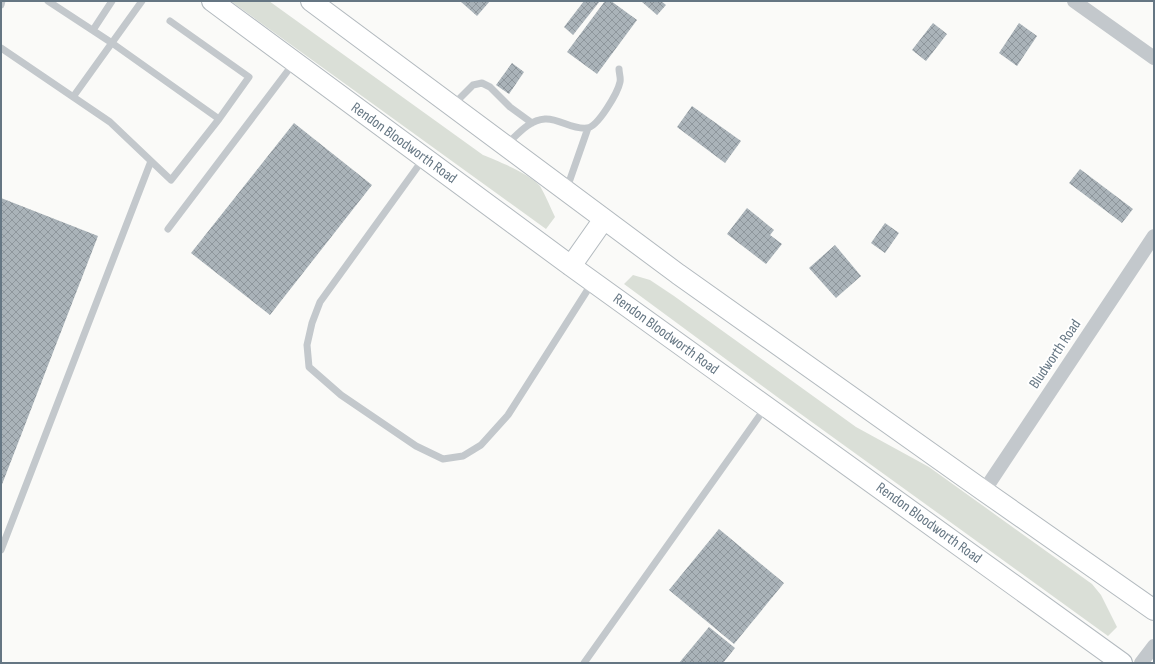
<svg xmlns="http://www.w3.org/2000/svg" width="1155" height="664" font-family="'Sofia Sans Condensed',sans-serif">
<defs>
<pattern id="building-cross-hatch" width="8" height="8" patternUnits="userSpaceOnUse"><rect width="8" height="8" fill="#aab3b9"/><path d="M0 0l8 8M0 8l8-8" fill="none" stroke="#8e969c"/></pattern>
</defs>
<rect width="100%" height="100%" fill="#fafaf8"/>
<path fill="#dadfd7" d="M233 1H269L483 155C498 161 530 174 540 186 546 196 550 207 555 217L546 229 232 2Z
M633 275 650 280 674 296 856 427 929 467 1092 584 1101 595 1117 627 1108 636 780 399 624 284Z"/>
<path fill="url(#building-cross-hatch)" d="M460 1H490L477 16Z
M584 1H600L573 35 564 27Z
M605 1H611L637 20 597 74 567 52Z
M641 1H661L666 5 657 15Z
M933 23 947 34 926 61 912 50Z
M1019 23 1037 36 1017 66 999 53Z
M512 63 524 72 509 94 496 85Z
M692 106 741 141 725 163 677 127Z
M294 123 372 185 270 315 191 253Z
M1080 169 1133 209 1122 223 1069 183Z
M1 198 98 236 1 487Z
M747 208 774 230 770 235 782 244 766 264 727 234Z
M885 223 899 233 885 253 871 243Z
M835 245 861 276 836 298 809 268Z
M719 529 784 583 734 644 669 590Z
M709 627 735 648 723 663H679Z"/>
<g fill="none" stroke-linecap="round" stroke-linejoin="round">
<g stroke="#b3babf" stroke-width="22">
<path id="secondary" d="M212 1 571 266 1122 663
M311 1 678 274 984 491 1154 610
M571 266 604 219"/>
</g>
<path stroke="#c3c8cc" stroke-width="7" d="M48 1 112 43 219 119 171 180 151 161
M1 5 2 1
M170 21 249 77 219 119
M93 30 112 1
M1 48 110 122 151 161 1 550
M73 97 142 1
M454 104 473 85 482 83 490 87 510 107 532 123
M507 144C518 134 529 120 545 119 559 118 572 130 587 128 598 127 618 92 620 82 621 78 619 73 619 69
M424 158 320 302 312 323 307 345 309 367 341 395 416 446 443 459 463 456 481 445 508 415 592 283
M567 188 588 128
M168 229 293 64
M584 663 765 408"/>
<path stroke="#c3c8cc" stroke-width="14" d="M1074 1 1154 58
M984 491 1154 236
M1141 663 1154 646"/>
<use href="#secondary" stroke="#fff" stroke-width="20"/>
</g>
<g text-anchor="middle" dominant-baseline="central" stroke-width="4" stroke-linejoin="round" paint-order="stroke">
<g font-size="15" fill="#657683" stroke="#fff">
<text transform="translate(404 143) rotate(36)">Rendon Bloodworth Road</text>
<text transform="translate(666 334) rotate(36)">Rendon Bloodworth Road</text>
<text transform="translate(1055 354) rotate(-56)">Bludworth Road</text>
<text transform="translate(929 523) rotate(36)">Rendon Bloodworth Road</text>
</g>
</g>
<rect width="1155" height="664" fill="none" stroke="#657683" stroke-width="4"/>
</svg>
